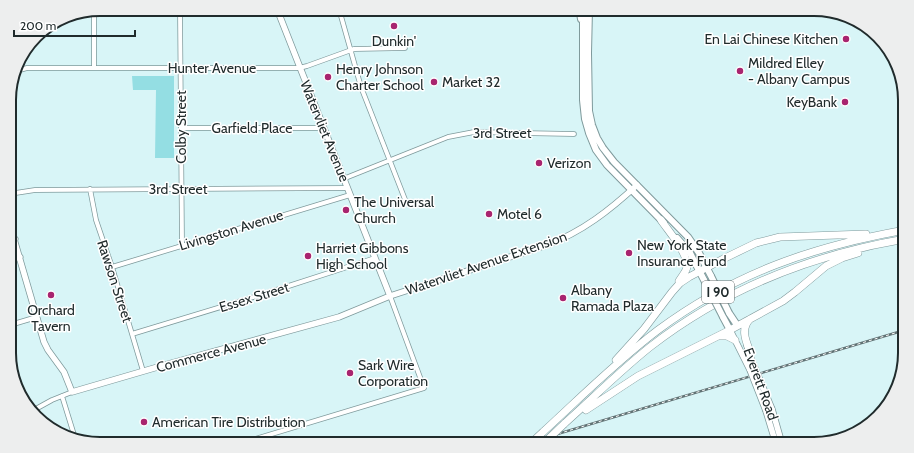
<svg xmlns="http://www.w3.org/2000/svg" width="914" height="453" font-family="Cabin,sans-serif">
<rect width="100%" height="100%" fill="#d8f5f7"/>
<path fill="#94dee3" d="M132 76H174V158H155L156 90H133Z"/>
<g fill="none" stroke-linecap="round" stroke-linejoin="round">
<g stroke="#7f9a9c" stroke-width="5.5">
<path id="street" d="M180 9 182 245
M339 9 361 87 406 202
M94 10V68
M16 71 27 68H299L307 66 354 49 405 48
M181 128H323
M343 179 448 137 474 132 574 134
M90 189 96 220 112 267 143 371
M9 194 35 190 347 188
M112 267 350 195
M10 325 37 317
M132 334 270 292 375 258
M62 396 75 438
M32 411 52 400 72 392
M239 444 424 388 390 296"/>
</g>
<g stroke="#7f9a9c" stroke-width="7">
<path id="secondary" d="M277 9 390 296
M9 222 44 342 48 350 64 372 72 392 168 364 339 317 390 296 547 245C582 232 610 210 637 185
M10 253 15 239
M10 259 20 257
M730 330 750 370
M747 346 752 361
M772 409 782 444
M766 411 776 444"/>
</g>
<g stroke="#7f9a9c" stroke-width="8">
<path id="primary" d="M527 9H573L580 13 581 19
M583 9V100L585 119 589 133 596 150 607 165 664 223
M589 9 588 53 589 111 592 125 597 138 603 148 614 162 688 237 699 253 711 276
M677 238 690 253 704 280
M729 313 737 325
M723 317 730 330"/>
</g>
<g stroke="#7f9a9c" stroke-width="8">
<path id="highway" d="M661 220C669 232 688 253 687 267 686 272 682 276 679 281
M719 336H727L735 340
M749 349C745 339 741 328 750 319
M616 360 644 329 672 292 680 283 689 277 723 259 756 243 780 237 866 234
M586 410 638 376 730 330 783 301 795 292 826 266 842 258 858 253
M564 424C593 398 620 371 650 347 726 288 811 255 905 239
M543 432C580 398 617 361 658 330 735 273 811 247 905 230"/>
</g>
<use href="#street" stroke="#fff" stroke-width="4"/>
<use href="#secondary" stroke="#fff" stroke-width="5.5"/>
<use href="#primary" stroke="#fff" stroke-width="6"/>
<use href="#highway" stroke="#fff" stroke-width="7"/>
<g stroke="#617274" stroke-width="2.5">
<path id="rail" d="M524 444 905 330"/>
</g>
<use href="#rail" stroke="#fff" stroke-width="1" stroke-dasharray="3" stroke-linecap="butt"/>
<g stroke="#7f9a9c" stroke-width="7" stroke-linecap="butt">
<path id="secondary-bridge" d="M752 361 772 409
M750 370 766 411"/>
</g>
<g stroke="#7f9a9c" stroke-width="8" stroke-linecap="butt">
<path id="primary-bridge" d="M711 276 729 313
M704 280 723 317"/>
</g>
<g stroke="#7f9a9c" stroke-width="8" stroke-linecap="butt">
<path id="highway-bridge" d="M530 444 543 432
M543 444 564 424"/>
</g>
<use href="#secondary-bridge" stroke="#fff" stroke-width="5.5"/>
<use href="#primary-bridge" stroke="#fff" stroke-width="6"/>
<use href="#highway-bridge" stroke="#fff" stroke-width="7"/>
</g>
<g fill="#a8246f" stroke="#fff" stroke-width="1.5">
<circle cx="394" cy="26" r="4"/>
<circle cx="846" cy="39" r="4"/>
<circle cx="740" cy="71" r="4"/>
<circle cx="328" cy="77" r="4"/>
<circle cx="434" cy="82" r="4"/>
<circle cx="845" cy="102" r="4"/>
<circle cx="539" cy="163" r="4"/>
<circle cx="346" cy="210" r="4"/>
<circle cx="489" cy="214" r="4"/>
<circle cx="629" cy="253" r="4"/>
<circle cx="308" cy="256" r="4"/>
<circle cx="51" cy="295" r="4"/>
<circle cx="563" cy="298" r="4"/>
<circle cx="350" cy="373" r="4"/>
<circle cx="144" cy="422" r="4"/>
</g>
<g text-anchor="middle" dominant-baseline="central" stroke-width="3" stroke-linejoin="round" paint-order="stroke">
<rect fill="#fff" stroke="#636b6b" stroke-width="1" x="702" y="281" width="32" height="22" rx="3"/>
<g font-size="13" font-weight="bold" fill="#202b2c">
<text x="718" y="292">I 90</text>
</g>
<g font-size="14" fill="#202b2c" stroke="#fff" text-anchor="start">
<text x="838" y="39" text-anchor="end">En Lai Chinese Kitchen</text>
<text x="394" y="41" text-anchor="middle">Dunkin'</text>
<text x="748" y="63">Mildred Elley<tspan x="748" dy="16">- Albany Campus</tspan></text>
<text x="336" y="69">Henry Johnson<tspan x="336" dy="16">Charter School</tspan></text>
<text x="442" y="82">Market 32</text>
<text x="837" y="102" text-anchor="end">KeyBank</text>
<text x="547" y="163">Verizon</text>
<text x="354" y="202">The Universal<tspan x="354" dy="16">Church</tspan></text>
<text x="497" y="214">Motel 6</text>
<text x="637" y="245">New York State<tspan x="637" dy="16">Insurance Fund</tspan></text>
<text x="316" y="248">Harriet Gibbons<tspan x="316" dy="16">High School</tspan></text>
<text x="571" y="290">Albany<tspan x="571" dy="16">Ramada Plaza</tspan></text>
<text x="51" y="310" text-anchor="middle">Orchard<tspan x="51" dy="16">Tavern</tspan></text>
<text x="358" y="365">Sark Wire<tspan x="358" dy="16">Corporation</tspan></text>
<text x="152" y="422">American Tire Distribution</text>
</g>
<g font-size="14" fill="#202b2c" stroke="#fff">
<text x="212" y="68">Hunter Avenue</text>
<text transform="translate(181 127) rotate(-90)">Colby Street</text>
<text x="252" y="128">Garfield Place</text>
<text transform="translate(325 131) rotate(68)">Watervliet Avenue</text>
<text x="502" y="133">3rd Street</text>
<text x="178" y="189">3rd Street</text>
<text transform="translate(231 230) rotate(-17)">Livingston Avenue</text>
<text transform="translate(486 263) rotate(-19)">Watervliet Avenue Extension</text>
<text transform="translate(115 281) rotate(72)">Rawson Street</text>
<text transform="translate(254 297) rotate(-17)">Essex Street</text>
<text transform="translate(211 353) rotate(-15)">Commerce Avenue</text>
<text transform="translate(761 384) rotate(70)">Everett Road</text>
</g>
</g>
<path d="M0 0H914V453H0ZM100 16H814A84 84 0 0 1 898 100V353A84 84 0 0 1 814 437H100A84 84 0 0 1 16 353V100A84 84 0 0 1 100 16Z" fill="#edeeee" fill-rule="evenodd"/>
<path fill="none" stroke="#202b2c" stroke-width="2" d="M100 16H814A84 84 0 0 1 898 100V353A84 84 0 0 1 814 437H100A84 84 0 0 1 16 353V100A84 84 0 0 1 100 16Z"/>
<path d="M14 30v6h121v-6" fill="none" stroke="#202b2c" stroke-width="2"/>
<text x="20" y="30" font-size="12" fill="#202b2c" stroke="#ffffff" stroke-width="3" paint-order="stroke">200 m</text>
</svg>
